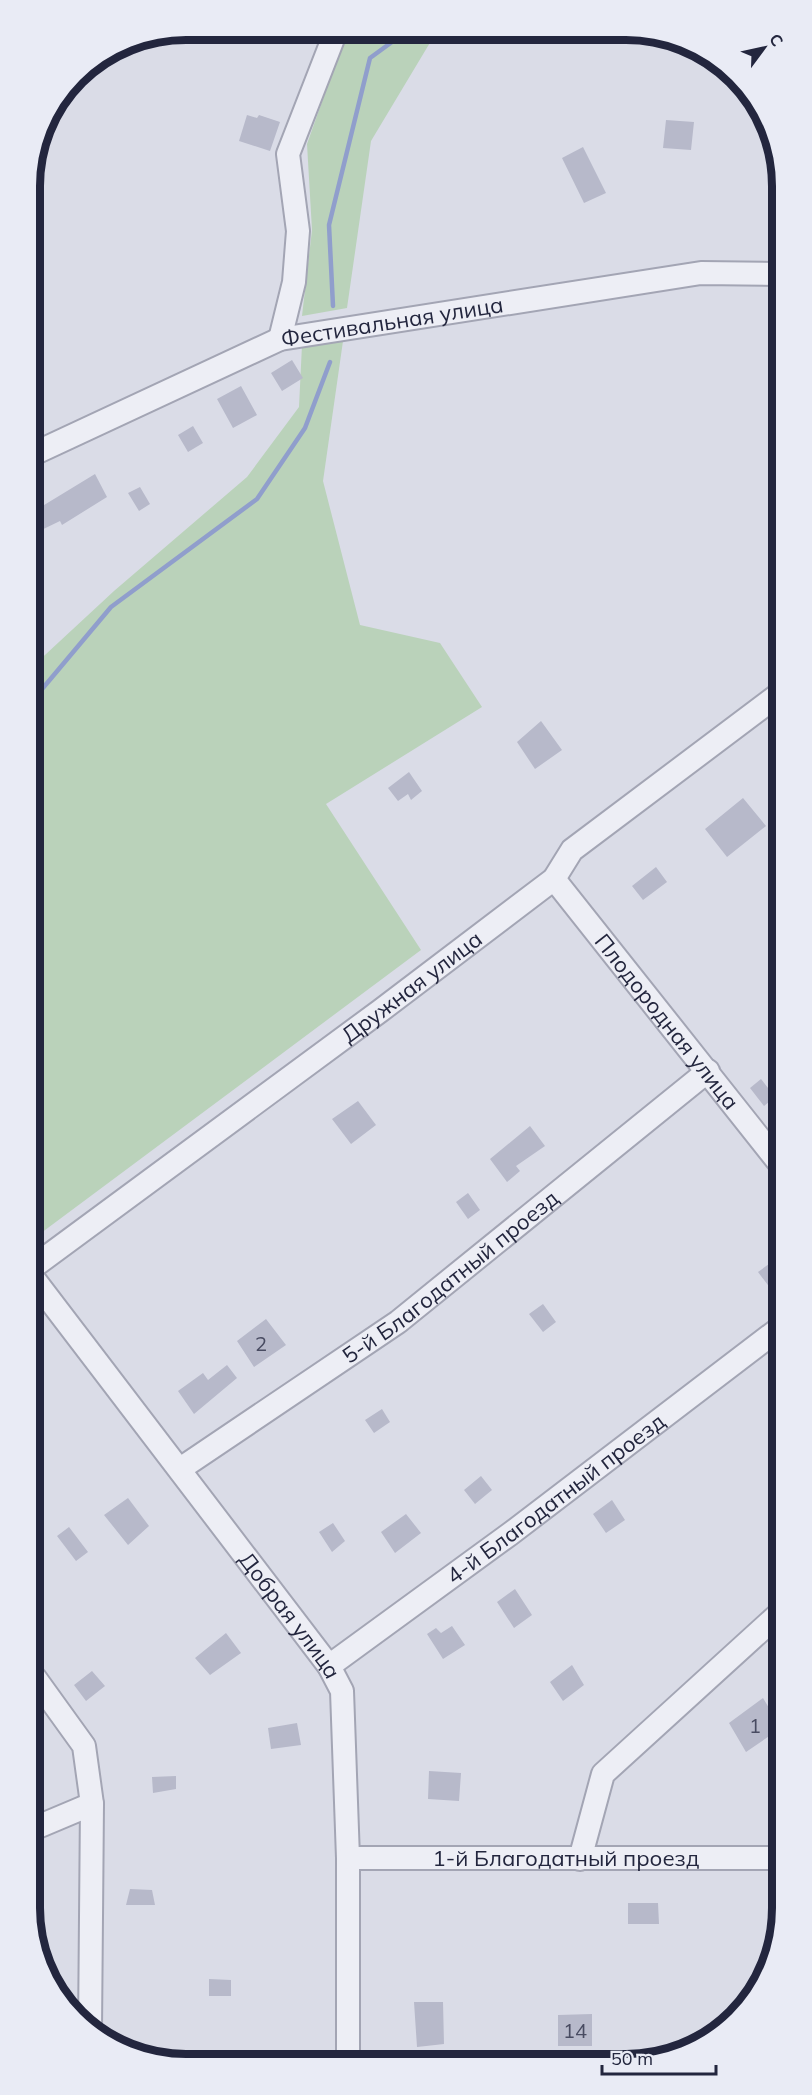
<svg xmlns="http://www.w3.org/2000/svg" width="812" height="2095" font-family="Mulish,sans-serif">
<rect width="100%" height="100%" fill="#dadce7"/>
<path fill="#bad2ba" d="M347 31 439 32 431 41 371 141 347 308 302 316 312 230 307 144Z
M343 341 323 481 360 625 440 643 482 707 326 804 421 950 33 1239 32 667 114 591 247 477 299 407 302 345Z"/>
<g fill="none" stroke-linecap="round" stroke-linejoin="round">
<path stroke="#909ecc" stroke-width="4.5" d="M333 306 329 225 370 58 407 31
M32 701 111 607 257 499 305 428 330 362"/>
</g>
<path fill="#b7b9ca" d="M247 115 257 118 259 115 280 122 270 151 239 141Z
M666 120 694 122 691 150 663 148Z
M583 147 606 193 584 203 562 158Z
M292 360 303 378 282 391 271 373Z
M241 386 257 415 233 428 217 399Z
M193 426 203 443 188 452 178 435Z
M95 474 107 497 62 525 60 521 31 535V513Z
M140 487 150 504 139 511 128 493Z
M541 721 562 750 535 769 517 742Z
M409 772 422 791 411 800 408 794 398 801 388 788Z
M743 798 766 826 727 857 705 829Z
M656 867 667 882 643 900 632 886Z
M761 1079 775 1097 764 1106 750 1088Z
M358 1101 376 1125 351 1144 332 1119Z
M530 1126 545 1146 516 1166 520 1171 507 1182 490 1159Z
M468 1193 480 1210 468 1219 456 1202Z
M780 1256V1301L758 1272Z
M543 1304 556 1322 543 1332 529 1314Z
M266 1319 286 1345 254 1367 237 1341Z
M227 1365 237 1378 194 1414 178 1391 203 1373 208 1380Z
M382 1409 390 1422 374 1433 365 1420Z
M481 1476 492 1490 475 1504 464 1490Z
M128 1498 149 1526 128 1545 104 1515Z
M612 1500 625 1520 606 1533 593 1514Z
M406 1514 421 1533 395 1553 381 1532Z
M333 1523 345 1541 332 1552 319 1532Z
M69 1527 88 1552 76 1561 57 1536Z
M515 1589 532 1615 514 1628 497 1602Z
M452 1626 465 1645 443 1659 427 1634 436 1628 441 1633Z
M226 1633 241 1653 210 1675 195 1658Z
M572 1665 584 1685 563 1701 550 1682Z
M92 1671 105 1686 86 1701 74 1685Z
M763 1698 781 1728 746 1752 729 1723Z
M297 1723 301 1745 271 1749 268 1728Z
M429 1771 461 1773 459 1801 428 1799Z
M176 1776V1789L153 1793 152 1777Z
M130 1889 152 1890 155 1905H126Z
M628 1903H658L659 1924H628Z
M209 1979 231 1980V1996H209Z
M414 2002H443L444 2044 417 2047Z
M592 2014V2046H558V2015Z"/>
<g fill="none" stroke-linecap="round" stroke-linejoin="round">
<g stroke="#a3a5b4" stroke-width="26">
<g id="minor">
<path d="M280 339 294 282 298 231 288 154 336 31"/>
<path id="s1" d="M31 455 280 339 701 273 777 274"/>
<path id="s2" d="M554 879 780 1164"/>
<path id="s3" d="M33 1267 380 1011 554 879 572 850 778 695"/>
<path id="s4" d="M33 1278 329 1666 342 1691 348 1858V2061"/>
<path id="s5" d="M180 1469 398 1322 708 1071"/>
<path id="s6" d="M329 1666 510 1534 780 1328"/>
<path d="M35 1678 84 1746 92 1804"/>
<path d="M35 1828 92 1804 90 2029"/>
<path id="s7" d="M348 1858H782"/>
<path d="M580 1859 603 1774 781 1612"/>
</g>
</g>
<use href="#minor" stroke="#edeef5" stroke-width="22"/>
</g>
<g text-anchor="middle" dominant-baseline="central" stroke-width="4.5" stroke-linejoin="round" paint-order="stroke">
<g font-size="20" fill="#484b61">
<text x="261" y="1343">2</text>
<text x="755" y="1725">1</text>
<text x="575" y="2030">14</text>
</g>
<g font-size="22" fill="#23263e" stroke="#e9ebf5">
<text stroke="none"><textPath href="#s1" startOffset="388">Фестивальная улица</textPath></text>
<text stroke="none"><textPath href="#s3" startOffset="471">Дружная улица</textPath></text>
<text stroke="none"><textPath href="#s2" startOffset="182">Плодородная улица</textPath></text>
<text stroke="none"><textPath href="#s5" startOffset="332">5-й Благодатный проезд</textPath></text>
<text stroke="none"><textPath href="#s6" startOffset="282">4-й Благодатный проезд</textPath></text>
<text stroke="none"><textPath href="#s4" startOffset="424">Добрая улица</textPath></text>
<text stroke="none"><textPath href="#s7" startOffset="218">1-й Благодатный проезд</textPath></text>
</g>
</g>
<path d="M0 0H812V2095H0ZM186 40H626A146 146 0 0 1 772 186V1908A146 146 0 0 1 626 2054H186A146 146 0 0 1 40 1908V186A146 146 0 0 1 186 40Z" fill="#e9ebf5" fill-rule="evenodd"/>
<path fill="none" stroke="#23263e" stroke-width="8" d="M186 40H626A146 146 0 0 1 772 186V1908A146 146 0 0 1 626 2054H186A146 146 0 0 1 40 1908V186A146 146 0 0 1 186 40Z"/>
<g transform="translate(764 48) rotate(57)" stroke="#e9ebf5" stroke-width="4.5" paint-order="stroke">
<path d="M0-4.5L10 22L0 15L-10 22Z" fill="#23263e"/>
<text y="-9" font-size="16" font-weight="bold" text-anchor="middle" fill="#23263e">С</text>
</g>
<path d="M602 2065v9h114v-9" fill="none" stroke="#23263e" stroke-width="3"/>
<text x="611" y="2065" font-size="18" fill="#23263e" stroke="#e9ebf5" stroke-width="4.5" paint-order="stroke">50 m</text>
</svg>
